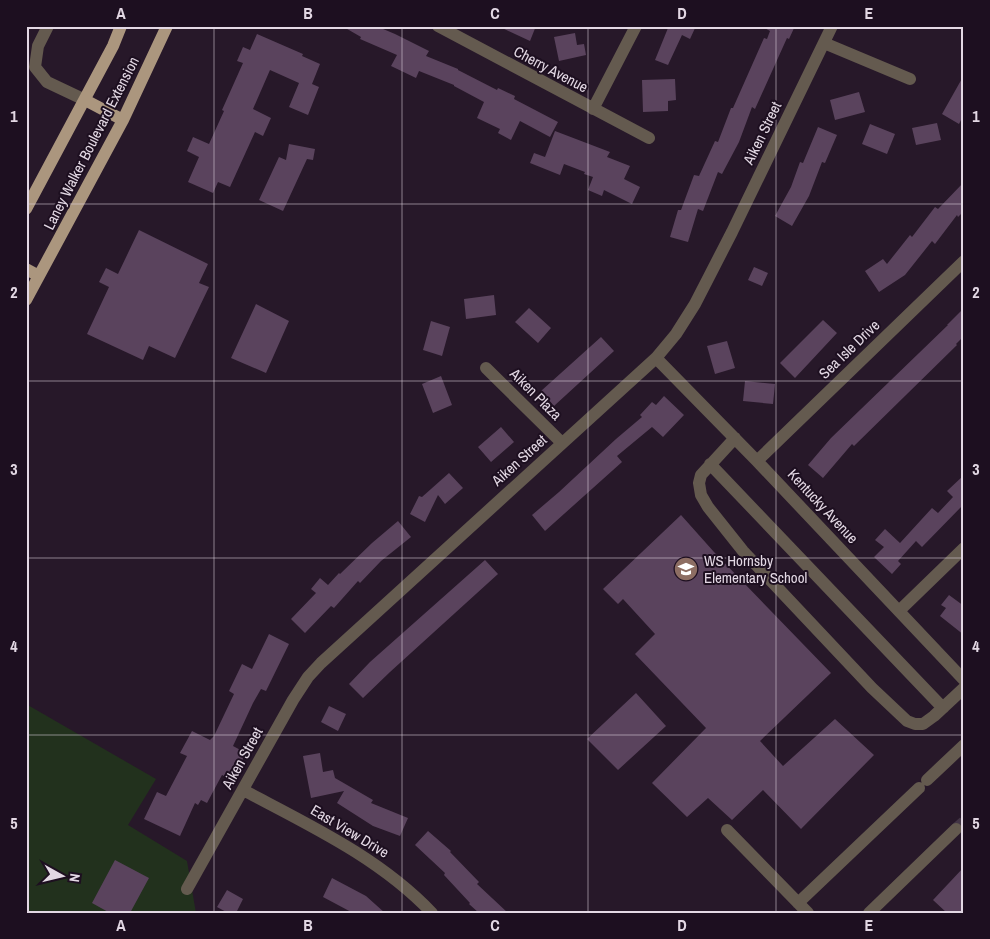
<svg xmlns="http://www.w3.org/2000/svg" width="990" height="939" font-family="'Archivo Narrow',sans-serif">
<rect width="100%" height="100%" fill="#271829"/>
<path fill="#22311d" d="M26 704 156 779 128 825 187 861 196 913H26Z"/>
<path fill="#5a435d" d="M342 26H376L395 34 429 51 426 56 458 69V70L497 90 498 88 515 96 514 99 558 122 550 137 520 121 511 140 498 133 500 129 477 118 484 102 454 86V85L419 71 416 78 391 66 397 55 360 39 361 37Z
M498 26H536L530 41Z
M665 26H696L690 39 682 35 668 65 655 60 668 28Z
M761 26H795L789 39 787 38 755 109 752 107 739 142 722 174 718 172 703 211 698 209 688 242 670 237 678 210H681L694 175 699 176 715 141 718 142 731 108H733L764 38 767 39 770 31Z
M575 33 577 45 584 44 586 55 559 61 554 37Z
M257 34 303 54 302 56 320 64 312 84 319 87 308 115 289 107 299 83 270 70 253 109 271 118 263 136 255 132 230 187 218 182 213 193 188 182 199 157 187 151 193 137 209 144 224 111 222 110 243 63 237 61 243 47 250 50Z
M964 75V114L959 124 942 114Z
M675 79 676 100 668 101V111L643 112 642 80Z
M859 92 865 112 835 120 830 100Z
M937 123 941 140 916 145 912 128Z
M870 124 895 134 887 154 862 144Z
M818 127 837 135 825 163 822 162 809 196 792 226 775 216 791 187 800 162 803 163Z
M555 131 610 152 607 157 630 166 624 179 640 187 632 204 604 190 602 196 588 190 593 177 584 174 585 172 564 164 560 175 530 163 534 153 545 157Z
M289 144 315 149 313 160 307 159 283 211 259 200 279 157 286 160Z
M964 182V211L958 217 957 215 935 244 932 241 905 275 879 292 865 271 883 259 887 264 910 235 912 237 935 207 938 209Z
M139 230 208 264 199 283 209 287 175 358 149 346 143 360 87 334 109 287 99 282 106 268 118 274Z
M754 267 768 273 762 286 748 280Z
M494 295 496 315 466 319 464 299Z
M256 304 289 321 266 373 231 358Z
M529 308 551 328 538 343 515 322Z
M964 308V336L956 344 957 345 854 446 852 444 823 478 808 465 831 438 948 325H947Z
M823 320 837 333 795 378 780 363Z
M431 321 450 327 442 356 423 350Z
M601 337 614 351 554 406 541 391Z
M727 341 735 368 715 374 707 346Z
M441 376 452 405 433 413 422 384Z
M745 381 775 384 773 404 743 401Z
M664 396 684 415 663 437 652 427 617 456 622 462 545 531 532 515 559 492 616 439 642 417 640 415 652 402 656 405Z
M501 427 514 442 491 462 478 447Z
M449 473 463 488 445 504 438 495 425 522 410 514 419 496 422 497Z
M964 475V508L962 506 922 547 916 541 898 561 901 564 892 574 874 557 884 547 875 540 885 529 900 543 932 508 938 513 953 497 947 491Z
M681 515 714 552 831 673 760 741 783 766 835 719 874 755 801 829 763 790 732 820 708 798 687 817 652 783 706 728 635 654 655 634 623 599 618 604 603 589Z
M398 521 411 537 381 561 360 583 358 581 334 608 331 606 305 633 291 619 316 593 311 589 320 578 328 585 339 573 340 574 372 543Z
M485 560 498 574 390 672 363 698 349 684 370 662Z
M949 595 964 606V635L940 616 946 608 941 605Z
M269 634 289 644 266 691 261 689 253 703 233 746 246 753 232 780 222 775 207 803 201 800 198 805 195 803 180 836 144 819 157 792 166 796 187 756 180 753 192 731 210 740 214 736 234 694 229 691 242 664 252 669Z
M636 693 666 726 618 770 587 739Z
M329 706 346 714 338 731 321 722Z
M320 753 323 772 333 770 335 778 373 800 371 803 408 818 400 836 373 826 337 803 344 791 311 798 303 756Z
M428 831 451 851 450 852 479 882 477 884 508 913H479L469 904 470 903 444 875 445 873 415 845Z
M115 860 149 878 130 913H110L92 903Z
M964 867V913H947L933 900Z
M332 878 366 896 385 913H353L323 897Z
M227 890 243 899 236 913H228L217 907Z"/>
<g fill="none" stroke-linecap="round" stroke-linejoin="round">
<path stroke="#433545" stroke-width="12" stroke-dasharray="12 6" stroke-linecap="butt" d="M956 829 964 822"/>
<path stroke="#645a4f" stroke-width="12" d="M48 26 38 46 35 67 47 82 85 100
M438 26 649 138
M824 43 910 79
M593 109 636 26
M656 358 757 461 964 680
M486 368 562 443
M735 438 701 475 699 483 701 495 708 507 743 551 872 688 907 721 915 724H923L934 716 964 688
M757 461 964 261
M710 464 943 708
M899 611 964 548
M927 780 964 745
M243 790C309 825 380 858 432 913
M727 830 808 913
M187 889 293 700 308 677 321 663 656 358 676 334 695 304 732 232 832 26
M798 903 919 788
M869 913 956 829"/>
<path stroke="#ab967e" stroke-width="12" d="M85 100 123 120
M26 209 113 46 121 26
M26 269 39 276
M26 300 123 120 167 26"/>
</g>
<path fill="none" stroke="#e3d8e4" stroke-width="1" stroke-opacity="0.55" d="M214 26V913M402 26V913M588 26V913M776 26V913M26 204H964M26 381H964M26 558H964M26 735H964"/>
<defs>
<g id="school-disc" transform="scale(1.25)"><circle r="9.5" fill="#8d6e63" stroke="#1d0f20"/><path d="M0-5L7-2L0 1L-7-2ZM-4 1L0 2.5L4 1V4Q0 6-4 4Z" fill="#fff"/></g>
</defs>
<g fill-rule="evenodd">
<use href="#school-disc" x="686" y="569"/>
</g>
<g text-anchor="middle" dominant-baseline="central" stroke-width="4" stroke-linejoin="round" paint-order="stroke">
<g font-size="15" fill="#e3d8e4" stroke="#1d0f20">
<text transform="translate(551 69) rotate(28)">Cherry Avenue</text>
<text transform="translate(762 133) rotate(-64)">Aiken Street</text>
<text transform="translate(91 143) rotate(-63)">Laney Walker Boulevard Extension</text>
<text transform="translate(849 349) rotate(-44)">Sea Isle Drive</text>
<text transform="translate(536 394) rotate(45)">Aiken Plaza</text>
<text transform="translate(519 460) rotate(-42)">Aiken Street</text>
<text transform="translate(823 506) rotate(47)">Kentucky Avenue</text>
<text transform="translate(242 758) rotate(-61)">Aiken Street</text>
<text transform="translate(350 831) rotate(31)">East View Drive</text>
</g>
<g font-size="15" fill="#e3d8e4" stroke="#1d0f20" text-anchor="start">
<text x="704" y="560">WS Hornsby<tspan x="704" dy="17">Elementary School</tspan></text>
</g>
</g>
<rect width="990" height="939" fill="none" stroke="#1d0f20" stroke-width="55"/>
<g transform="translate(62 876) rotate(98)" stroke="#1d0f20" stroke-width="4" paint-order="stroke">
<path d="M0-4L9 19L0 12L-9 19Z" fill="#e3d8e4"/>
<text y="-8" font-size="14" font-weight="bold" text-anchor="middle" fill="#e3d8e4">N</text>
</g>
<rect x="28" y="28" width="934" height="884" fill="none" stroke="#e3d8e4" stroke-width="2"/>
<g font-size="16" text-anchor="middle" font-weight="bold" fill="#e3d8e4">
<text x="121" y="19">A</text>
<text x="308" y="19">B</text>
<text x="495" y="19">C</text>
<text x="682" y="19">D</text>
<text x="869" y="19">E</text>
<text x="14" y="122">1</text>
<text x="976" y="122">1</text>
<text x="14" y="298">2</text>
<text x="976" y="298">2</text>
<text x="14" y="475">3</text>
<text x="976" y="475">3</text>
<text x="14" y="652">4</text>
<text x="976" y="652">4</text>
<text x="14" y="829">5</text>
<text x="976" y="829">5</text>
<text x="121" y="931">A</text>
<text x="308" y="931">B</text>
<text x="495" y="931">C</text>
<text x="682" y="931">D</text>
<text x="869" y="931">E</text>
</g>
</svg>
